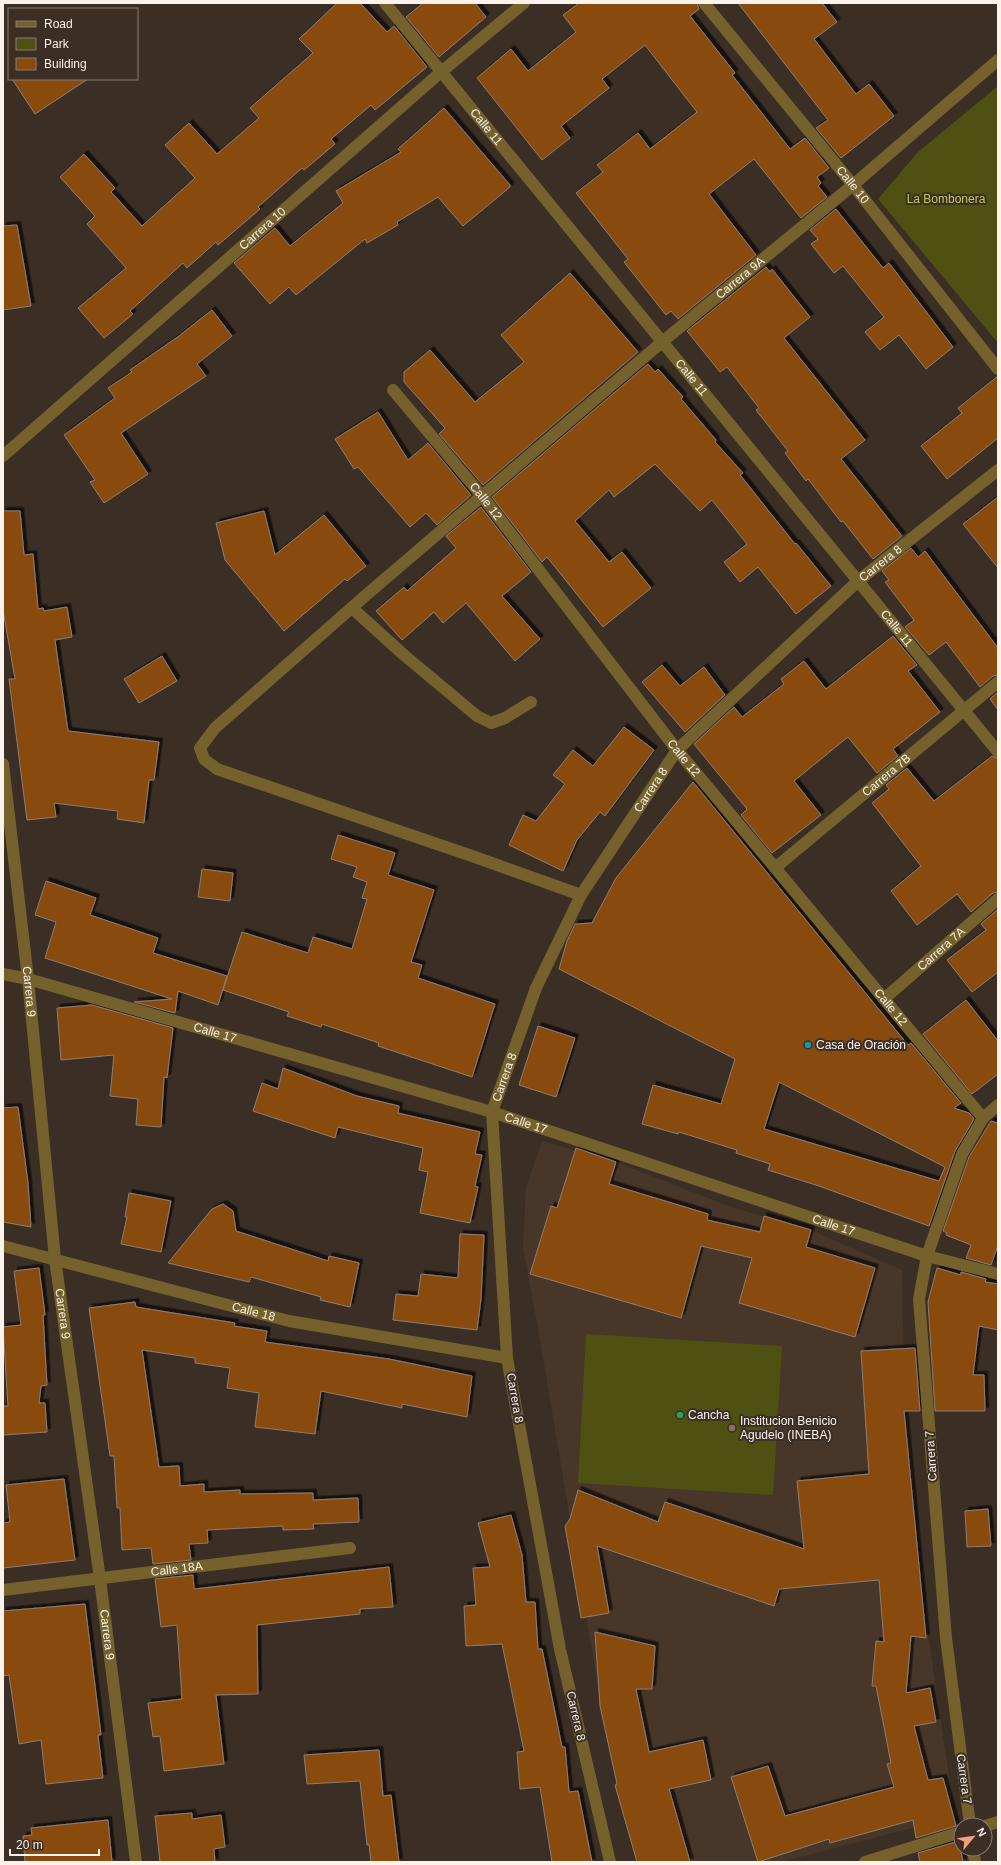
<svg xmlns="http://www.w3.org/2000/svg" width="1001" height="1865" font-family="Helvetica,sans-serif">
<defs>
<filter id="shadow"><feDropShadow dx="3.5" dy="-3.5" stdDeviation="0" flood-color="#0009"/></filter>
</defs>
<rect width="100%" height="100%" fill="#3a2e25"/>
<path fill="#483629" d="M542 1141 616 1162 731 1207 811 1230 902 1270 903 1336 921 1587 955 1817 781 1862H638L606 1735 539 1334 523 1248 526 1187Z"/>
<path fill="#4e5112" d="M998 86V343L878 199 918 152Z
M586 1334 782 1346 773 1495 578 1483Z"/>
<path fill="#894b0d" stroke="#8d7e73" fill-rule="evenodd" filter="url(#shadow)" d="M337 3H360L387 32 394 26 427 67 375 110 371 105 331 139 335 144 304 170 302 168 258 207 260 209 218 245 216 242 187 268 183 263 130 311 133 314 104 338 78 308 126 268 87 224 95 216 60 177 84 154 115 188 111 192 142 226 195 178 165 145 189 123 217 154 259 118 250 108 313 53 299 39Z
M423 3H475L486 17 439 57 406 17Z
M579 3H697L699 9 690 16 735 73 732 75 790 149 805 138 829 168 817 177 821 183 818 186 827 197 801 218 754 159 709 194 756 255 678 319 671 311 666 315 624 262 628 259 576 193 603 172 597 165 638 133 650 149 697 112 645 45 602 79 609 88 561 126 570 138 542 160 477 78 511 49 528 71 576 32 563 15Z
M738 3H822L837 22 814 39 856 94 869 84 894 116 841 158 816 128 828 120Z
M12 79H88L35 114Z
M444 108 510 185V187L463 226 438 197 397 222 398 225 367 243 365 239 296 295 289 287 270 304 234 263 275 228 290 246 343 203 336 191 401 152 398 149Z
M836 209 883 268 889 263 953 347 926 369 899 335 880 350 865 332 884 317 843 266 834 273 811 244 818 239 810 230Z
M17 225 31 306 3 310V226Z
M766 267 770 272 772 269 810 317 784 338 865 440 841 459 902 536 873 559 843 521 841 522 808 479 806 481 785 453 788 451 756 410 759 408 727 367 720 372 687 331Z
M570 273 638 352 483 485 439 434 445 428 404 382V372L430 350 475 402 524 362 501 335Z
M212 310 232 336 197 364 206 376 121 433 148 474 104 503 90 482 95 480 64 435 115 398 108 388 132 372 130 370 179 336Z
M648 364 655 372 658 369 683 397 681 399 716 440 715 442 743 473 740 475 795 544 796 543 831 586 796 614 758 567 740 582 724 562 747 544 712 500 700 511 655 464 614 497 609 490 575 521 609 562 622 552 651 588 603 627 547 557 542 562 492 497Z
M998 376V438L947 479 921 446 962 413 958 408Z
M378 412 408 460 428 443 471 495 437 525 426 513 410 527 358 467 354 469 335 439Z
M998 497V568L963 524Z
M481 507 531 572 502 596 540 639 515 661 466 603 443 623 434 612 402 640 376 611 404 587 407 591 456 548 446 536Z
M3 511H20L24 555 33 554 38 609 43 608 44 611 67 607 72 637 55 640 68 731 159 742 154 780H149L144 823 117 819 118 811 54 803 56 817 27 820 9 679H15L3 610Z
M264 511 275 555 324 515 366 566 347 581 345 579 284 631 225 560 216 523Z
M911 548 918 557 925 551 998 648V675L993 676 980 687 946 642 929 655 905 627 914 620 885 582 889 580 882 571Z
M893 636 917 665 908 671 940 712 893 749 898 756 877 773 848 737 794 781 821 815 772 853 741 815 747 809 694 744 734 707 742 717 784 684 781 679 804 661 826 689Z
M162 656 177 681 139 703 124 679Z
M662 665 680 686 704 667 725 695 685 732 642 682Z
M998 692V710L990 699Z
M624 727 654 750 605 816 600 812 577 840 563 871 509 845 523 815 536 821 565 784 553 775 573 750 593 766Z
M992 756 998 759V892L993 893 971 912 957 894 917 925 891 891 921 866 872 803 889 789 886 785 907 768 934 801Z
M693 782 908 1045 911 1043 961 1103 954 1108 969 1113 974 1119 955 1151 929 1226 819 1186 768 1170 770 1164 736 1153 737 1150 679 1132 678 1134 642 1124 653 1085 721 1104 735 1059 559 969 567 941 575 924 592 923 616 878ZM779 1082 945 1167 939 1181 764 1129Z
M338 835 395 853 388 875 434 890 411 962 422 965 418 978 495 1004 472 1077 378 1046 379 1043 322 1024 321 1027 287 1016 289 1012 223 990 242 932 308 953 313 937 352 949 367 899 362 898 367 882 353 877 357 867 331 859Z
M202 869 233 873 230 901 198 897Z
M46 881 96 898 90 915 158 938 153 953 227 976 218 1005 178 991 175 1013 134 1002 172 999 45 958 56 922 35 915Z
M998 909V972L972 992 947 960 986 930 981 924Z
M966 1000 998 1041V1074L972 1094 923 1034Z
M92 1005 173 1028 167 1078 164 1077 161 1127 136 1125 138 1099 110 1096 114 1055 61 1060 57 1008Z
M538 1026 575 1038 556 1097 519 1085Z
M283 1068 357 1096 399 1106 398 1113 480 1132 475 1154 482 1155 475 1186 478 1187 470 1223 420 1213 428 1172 419 1170 423 1148 338 1127 335 1138 253 1111 262 1083 278 1089Z
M18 1107 28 1183 31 1227 3 1222V1108Z
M991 1121 998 1123V1245L991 1265 966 1258 971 1245 946 1235 947 1233 943 1231 969 1157Z
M576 1148 616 1162 609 1184 708 1214 707 1220 760 1232 764 1216 811 1230 806 1247 875 1268 855 1337 739 1303 752 1258 701 1246 681 1318 530 1274 551 1206 557 1208Z
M129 1193 171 1201 161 1252 121 1244 127 1217H125Z
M223 1204 233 1211 236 1231 328 1261 329 1256 359 1263 350 1307 320 1300 321 1297 251 1277 249 1282 168 1263 212 1209Z
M460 1234 484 1235 481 1299 477 1330 393 1320 396 1294 418 1296 421 1274 458 1278Z
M39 1268 45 1315H43L47 1385 41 1386 39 1403H45L47 1432 3 1435V1406H8L3 1327 21 1325 14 1271Z
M937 1268 961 1275V1272L986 1279 985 1282 998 1284V1330L979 1326 973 1375H984L985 1411H935L928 1302Z
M135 1302 136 1307 235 1323 234 1326 267 1331 265 1342 389 1359 472 1376 467 1417 402 1404V1408L321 1391 315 1434 255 1427 259 1393 227 1388 230 1368 195 1363V1358L142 1350 159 1467 179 1466 180 1486 204 1484V1492L240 1490V1494L313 1493V1500L358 1498 359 1522 313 1524 314 1529 283 1530V1526L207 1530 208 1543 189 1544 191 1560 153 1564 151 1548 122 1550 120 1508H117L114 1456H110L89 1308Z
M915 1348 920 1411H904L926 1638 911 1636 906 1693 930 1688 936 1722 914 1726 928 1780 943 1778 956 1826 916 1838 913 1820 830 1843 829 1839 758 1862 731 1777 768 1766 785 1816 894 1787 887 1764 891 1763 876 1686H872L876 1641 884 1642 879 1580 779 1589 774 1606 597 1546 609 1613 581 1618 565 1526 570 1519 578 1490 658 1522 665 1502 804 1549 797 1481 869 1474 861 1351Z
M64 1479 75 1560 3 1568V1523L10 1522 6 1485Z
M988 1509 991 1546 967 1547 965 1511Z
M511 1515 522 1555 526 1602H535L538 1649H542L562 1747H565L569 1792 578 1791 592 1862H552L540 1787 520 1789 517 1752 524 1751 502 1644 466 1646 464 1606 476 1605 473 1568 490 1567 478 1523Z
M389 1567 393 1607 360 1609V1614L257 1625 258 1694 216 1695 224 1764 164 1771 160 1736 153 1737 148 1703 182 1699 177 1625 161 1627 155 1579 193 1575 194 1589Z
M85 1604 101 1735H98L103 1778 46 1784 41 1740 19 1744 9 1675 3 1676V1611Z
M595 1632 655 1646 652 1689H636L649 1752 703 1740 711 1780 669 1789 690 1862H637L615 1785 617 1784 600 1706Z
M379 1750 383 1796 391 1795 399 1862H371L369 1845H367L360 1781 307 1784 304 1755Z
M192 1813V1819L221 1815 225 1847 214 1849 215 1862H160L155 1816Z
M108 1820 112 1862H25L23 1836 32 1835 31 1828Z
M959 1841 963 1862H920L918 1853Z"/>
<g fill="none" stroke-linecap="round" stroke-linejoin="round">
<g stroke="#74612c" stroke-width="12">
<path id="s1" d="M385 3 998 752"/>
<path id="s2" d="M704 3 853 185 998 369"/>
<path id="s3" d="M393 390 482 496 677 750 983 1118"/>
<path id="s4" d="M3 456 441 72 524 3"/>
<path d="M352 608 404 655 477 716 491 723 505 718 531 702"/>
<path id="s5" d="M3 764 28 979 55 1259 100 1579 136 1862"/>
<path id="s6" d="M775 868 998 682"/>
<path id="s7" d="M581 895 475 857 217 769 204 759 200 748 215 728 365 596 662 342 853 185 998 60"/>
<path id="s8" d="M3 974 28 979 492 1112 927 1256 998 1274"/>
<path id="s9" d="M884 999 998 899"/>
<path id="s10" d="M3 1246 289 1321 507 1358"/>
<path id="s11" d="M3 1590 350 1548"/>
<path d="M970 1825 946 1638 919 1299 927 1256 962 1154 983 1118 998 1105"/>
<path d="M985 1826 998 1822"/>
<path d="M973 1849 975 1862"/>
<path id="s12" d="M610 1862 560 1649 507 1358 492 1112 536 988 581 895 677 750 858 581 998 470"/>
<path d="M865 1862 961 1832"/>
</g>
</g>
<circle fill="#0f9aa8" stroke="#3a2e25" stroke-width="1.5" cx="808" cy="1045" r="4"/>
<circle fill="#2e9e5b" stroke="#3a2e25" stroke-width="1.5" cx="680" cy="1415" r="4"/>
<circle fill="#8d6e63" stroke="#3a2e25" stroke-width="1.5" cx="732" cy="1428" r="4"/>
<g text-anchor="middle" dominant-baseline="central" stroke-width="4" stroke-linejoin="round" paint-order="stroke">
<g font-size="12" fill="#fbf2ec" stroke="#3a2e25">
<text stroke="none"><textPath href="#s1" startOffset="160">Calle 11</textPath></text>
<text stroke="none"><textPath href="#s2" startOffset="235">Calle 10</textPath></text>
<text stroke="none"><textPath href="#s4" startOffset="345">Carrera 10</textPath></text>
<text stroke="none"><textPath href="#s7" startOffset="1130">Carrera 9A</textPath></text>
<text stroke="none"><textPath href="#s1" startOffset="484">Calle 11</textPath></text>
<text stroke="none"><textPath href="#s3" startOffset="145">Calle 12</textPath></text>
<text stroke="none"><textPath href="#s12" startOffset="1446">Carrera 8</textPath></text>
<text stroke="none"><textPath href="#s1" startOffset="808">Calle 11</textPath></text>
<text stroke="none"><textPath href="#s3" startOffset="469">Calle 12</textPath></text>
<text stroke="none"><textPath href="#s6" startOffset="145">Carrera 7B</textPath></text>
<text stroke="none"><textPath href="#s12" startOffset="1122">Carrera 8</textPath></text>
<text stroke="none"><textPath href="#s9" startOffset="76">Carrera 7A</textPath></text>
<text stroke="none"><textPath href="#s5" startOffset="229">Carrera 9</textPath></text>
<text stroke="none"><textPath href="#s3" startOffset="793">Calle 12</textPath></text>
<text stroke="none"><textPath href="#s8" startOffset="220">Calle 17</textPath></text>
<text stroke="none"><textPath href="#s12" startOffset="798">Carrera 8</textPath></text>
<text stroke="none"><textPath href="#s8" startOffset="544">Calle 17</textPath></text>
<text stroke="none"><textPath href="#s8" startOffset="868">Calle 17</textPath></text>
<text stroke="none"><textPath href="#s10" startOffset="259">Calle 18</textPath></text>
<text stroke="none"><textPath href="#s5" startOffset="553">Carrera 9</textPath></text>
<text transform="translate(515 1398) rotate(80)">Carrera 8</text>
<text transform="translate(931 1456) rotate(-94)">Carrera 7</text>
<text stroke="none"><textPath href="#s11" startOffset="175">Calle 18A</textPath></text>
<text stroke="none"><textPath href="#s5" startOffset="877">Carrera 9</textPath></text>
<text transform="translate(576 1716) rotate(77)">Carrera 8</text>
<text transform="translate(964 1779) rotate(82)">Carrera 7</text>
</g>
<g font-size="12" fill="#c2ca58" stroke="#3a2e25">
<text x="946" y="199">La Bombonera</text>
</g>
<g font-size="12" fill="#fbf2ec" stroke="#3a2e25" text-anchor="start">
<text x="816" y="1045">Casa de Oración</text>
<text x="688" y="1415">Cancha</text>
<text x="740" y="1421">Institucion Benicio<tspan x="740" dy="14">Agudelo (INEBA)</tspan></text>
</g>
</g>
<rect width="1001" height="1865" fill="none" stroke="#fbf2ec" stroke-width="8"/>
<rect x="8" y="8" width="130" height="72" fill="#3a2e25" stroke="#877c75"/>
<rect x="16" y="21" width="20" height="6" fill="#74612c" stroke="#877c75"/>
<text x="44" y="28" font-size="12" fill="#fbf2ec">Road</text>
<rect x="16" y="38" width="20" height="12" fill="#4e5112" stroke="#877c75"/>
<text x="44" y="48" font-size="12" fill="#fbf2ec">Park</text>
<rect x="16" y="58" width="20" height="12" fill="#894b0d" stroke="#877c75"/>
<text x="44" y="68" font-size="12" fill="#fbf2ec">Building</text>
<g transform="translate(973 1837) rotate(61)"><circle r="19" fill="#3a2e25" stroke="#877c75"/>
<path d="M0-3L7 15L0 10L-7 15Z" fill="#f3a082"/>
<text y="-6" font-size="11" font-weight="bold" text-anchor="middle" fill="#fbf2ec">N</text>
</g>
<path d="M10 1849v6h89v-6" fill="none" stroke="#fbf2ec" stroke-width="2"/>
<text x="16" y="1849" font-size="12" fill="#fbf2ec" stroke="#3a2e25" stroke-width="3" paint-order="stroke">20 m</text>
</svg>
